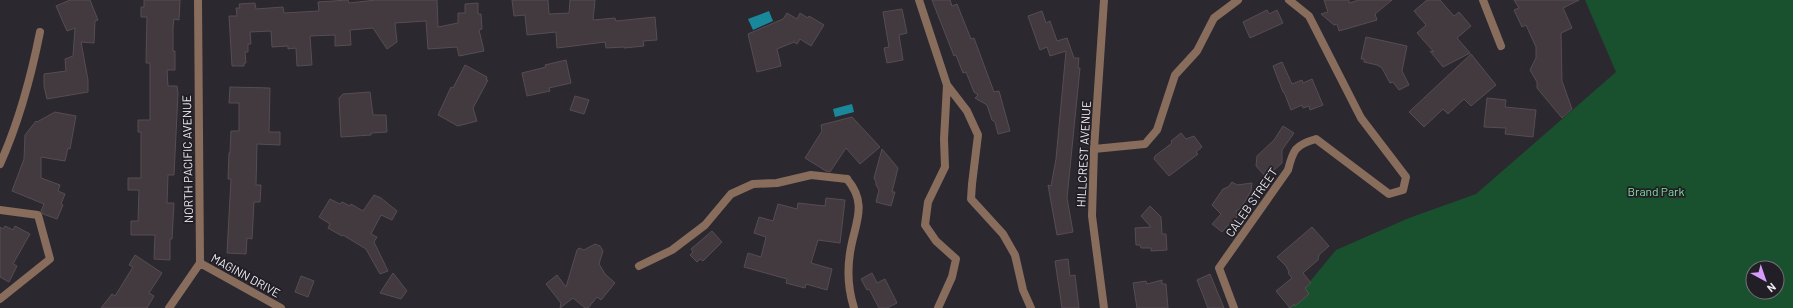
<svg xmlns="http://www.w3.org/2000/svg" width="1793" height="308" font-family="Barlow,sans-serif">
<rect width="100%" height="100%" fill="#2b282f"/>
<path fill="#19512e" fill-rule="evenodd" d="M1585 0H1793V308H1288L1336 250 1409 218 1476 194 1616 72ZM1753 268H1777V292H1753Z"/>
<path fill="#1a889b" d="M769 11 773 21 753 30 748 19Z
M852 104 854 112 835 117 833 109Z"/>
<path fill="#433a3f" stroke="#564d52" d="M70 0H90L98 20 95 21 94 43 81 42 88 80V92L47 99 44 86V74L66 71 65 59 73 56 75 28 67 31 56 6Z
M144 0H180L179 20 174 19 173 27V51H175V70H167L168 86H177L178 93 174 175H168L167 203H174L172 239H170V260L154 259 155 235H131V221H138L139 190H128V178H141V132H138V120H150V63H146L147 17H141V7H144Z
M348 0 349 3 376 0H437L438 27 458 23V13H465V4L478 3V14H481L482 29 479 30 484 51 459 56 457 47 428 49 426 21 395 23 397 42 387 49 373 28 350 30 351 45 335 46V35L310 36 312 65 297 66 296 48 288 49V46L272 47 271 31 250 32 251 44H248V52H245L246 63H244V66H232L229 16H237L236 8H240L239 4 255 3 256 9 283 7 284 13 319 11 318 2Z
M512 0H548L549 14 569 13 570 0H595L593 20 615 18 616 21 655 17 657 40 643 41 644 46 624 48V47L606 48 605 42 557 48 556 32 527 35 525 15 514 16Z
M932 0H950L952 6 957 4 971 39 974 38 994 92 999 91 1010 131 998 134 995 122 992 120 987 105 975 98 978 95 974 92 966 72 963 73 956 55 954 56Z
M1324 0H1349V3L1359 0H1392L1375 14 1377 20 1339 31 1337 24 1334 25 1321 14 1328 12Z
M1427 0H1440L1454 16 1459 12 1471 26 1457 38 1470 53 1443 67 1430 51 1434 52 1417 33 1426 25 1414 11Z
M1514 0H1579L1563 8 1572 28 1561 33 1562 81 1572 109 1562 118 1537 88V82L1530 70 1536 58V47L1526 25 1522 27 1514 10 1519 8Z
M902 9 907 33 899 35 903 60 887 63 884 48 889 47 883 12Z
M1267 10 1269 14 1277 10 1283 23 1250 38 1243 22Z
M1042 11 1046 23 1050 21 1057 41 1067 38 1074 58H1079L1078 68H1080L1067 198 1073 232 1057 235 1048 185 1051 186 1056 159 1066 51 1050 56 1047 47 1040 50 1028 16Z
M787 13 797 19 800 13 808 18 809 16 824 25 811 46 800 39 797 44 794 42 777 49 781 66 757 72 748 34 783 19Z
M1366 37 1407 46 1402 71 1409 85 1399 90 1393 82 1390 83 1382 68 1377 65 1364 62V59H1361Z
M1471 54 1496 85 1471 106 1464 99 1448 114 1443 109 1424 127 1409 112Z
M566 60 571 83 549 88 550 91 527 96 522 73 546 67 545 65Z
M1282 62 1292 84 1302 80 1303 83 1312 79 1323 105 1310 110 1309 106 1303 108 1302 105 1291 110 1284 92H1283L1273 66Z
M465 65 487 77 486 80H488L473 108 477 121 458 126 438 115 451 87 453 88Z
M230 87 270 88 269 132H280V145L257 144 256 185H261L260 202H254L252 239 247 238 246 254 227 253 231 179H228L229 153H230L231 131H239V103H229Z
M370 92 373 115H386L387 132 371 133V135L341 137 339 98 343 94Z
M575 96 589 100 584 114 570 110Z
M1487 98 1506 100 1505 107 1536 110 1533 137 1505 134 1506 128 1484 127Z
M55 112 76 116 70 149 68 148 65 161 41 157V178L60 185 58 191 65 194 61 204 63 205 57 219 43 214 41 211 44 204 12 191 24 159 25 135 36 121 37 122Z
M852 117 880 147 860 164 846 148 830 172 826 171 805 158 822 131 821 125Z
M1283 126 1294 133 1282 150V163L1266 177 1256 166 1257 156 1274 140Z
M1181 133 1186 139 1194 136 1202 147 1196 152 1198 154 1169 176 1154 159 1155 156 1172 143 1171 141Z
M882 149 898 168 892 192H895L891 206 876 202 879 190 876 185V182L874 178Z
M1232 182 1237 185 1252 183 1251 191 1241 208 1236 211 1237 216 1233 225 1230 223 1222 232 1212 224 1221 214 1212 205 1223 189 1228 187Z
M374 195 381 198 397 211 392 220 381 215 371 234 377 237 374 242 388 271 380 274 366 249 343 235 342 236 328 228 330 224 319 217 330 199 340 204 342 202 350 206 351 204 363 211Z
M826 198 845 200 840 243 818 240 811 263 832 269 827 290 806 284 805 288 786 283 787 279 744 267 748 253 761 257 766 237 754 233 759 217 773 221 778 204 797 209 798 203 825 206Z
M1150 206 1161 217 1162 234H1166L1167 250 1151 251V248H1141L1140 245H1136L1135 228 1151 227 1141 216Z
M5 226 13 230 15 226 30 234 13 264 17 266 9 282 0 277V227L3 229Z
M1312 227 1329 246 1319 255 1318 260 1303 273 1311 283 1305 288 1309 294 1295 306 1294 304 1290 308 1276 291 1292 278 1288 273 1289 272 1286 266 1277 257Z
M712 231 722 242 703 261 700 259 697 262 690 255 693 252 691 249Z
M595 244 600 246 603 251 599 264 605 274 615 283 601 300 597 297 588 308H585L573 298 560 308 561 303 546 284 557 275 566 287 577 250 579 248 584 250Z
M135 255 162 273 149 293 154 296 147 308H101L112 294 115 296 133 267 129 265Z
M1068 259 1070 276 1075 275 1079 308H1062L1055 261Z
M393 273 407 291 401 299 380 293Z
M872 273 877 283 885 279 897 303 887 308H879L869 289 867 290 861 279Z
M1210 274 1224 308H1208L1197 280Z
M301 276 314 281 308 297 295 292Z
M1162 280V284H1166L1168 308H1137L1133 283 1146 281 1147 284Z"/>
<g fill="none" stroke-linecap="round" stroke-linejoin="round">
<path stroke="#886c5c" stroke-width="8" d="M639 266 672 250 705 225 731 194 753 184 777 183 811 175 847 179"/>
<path stroke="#886c5c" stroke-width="8" d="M919 0 947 85 967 111 978 135 972 184 971 199 1003 234 1015 255 1023 290 1031 308
M1104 0 1094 149 1092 216 1104 308
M1483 0 1501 46
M1094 149 1145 144 1157 130 1175 75 1197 51 1214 18 1238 0
M0 164C19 122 31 77 40 32
M847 179C869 205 854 224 850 253 847 272 848 289 854 308
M0 210 38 215 50 259 0 299
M200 263 281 308
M169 308 200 263 198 0
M938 308 952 277 956 259 936 241 925 225 928 202 945 167 944 139 947 85
M1234 308 1219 268 1288 170C1293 150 1295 145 1316 139L1389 194 1403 190 1406 177 1361 118 1309 16 1289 0"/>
</g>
<g text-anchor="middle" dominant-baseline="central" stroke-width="3.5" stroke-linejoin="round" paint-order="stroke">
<g font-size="12" fill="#eeecf2" stroke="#211e26">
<text transform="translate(1083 154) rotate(-87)">HILLCREST AVENUE</text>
<text transform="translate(187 159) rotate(-91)">NORTH PACIFIC AVENUE</text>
<text transform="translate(1251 202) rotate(-55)">CALEB STREET</text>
<text transform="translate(246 275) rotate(29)">MAGINN DRIVE</text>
</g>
<g font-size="12" fill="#84dfa1" stroke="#211e26">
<text x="1656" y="191">Brand Park</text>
</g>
</g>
<g transform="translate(1765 280) rotate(140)"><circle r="19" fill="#211e26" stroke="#737078"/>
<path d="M0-3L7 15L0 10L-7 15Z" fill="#d59cfb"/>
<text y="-6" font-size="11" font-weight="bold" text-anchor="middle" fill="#eeecf2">N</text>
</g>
</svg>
